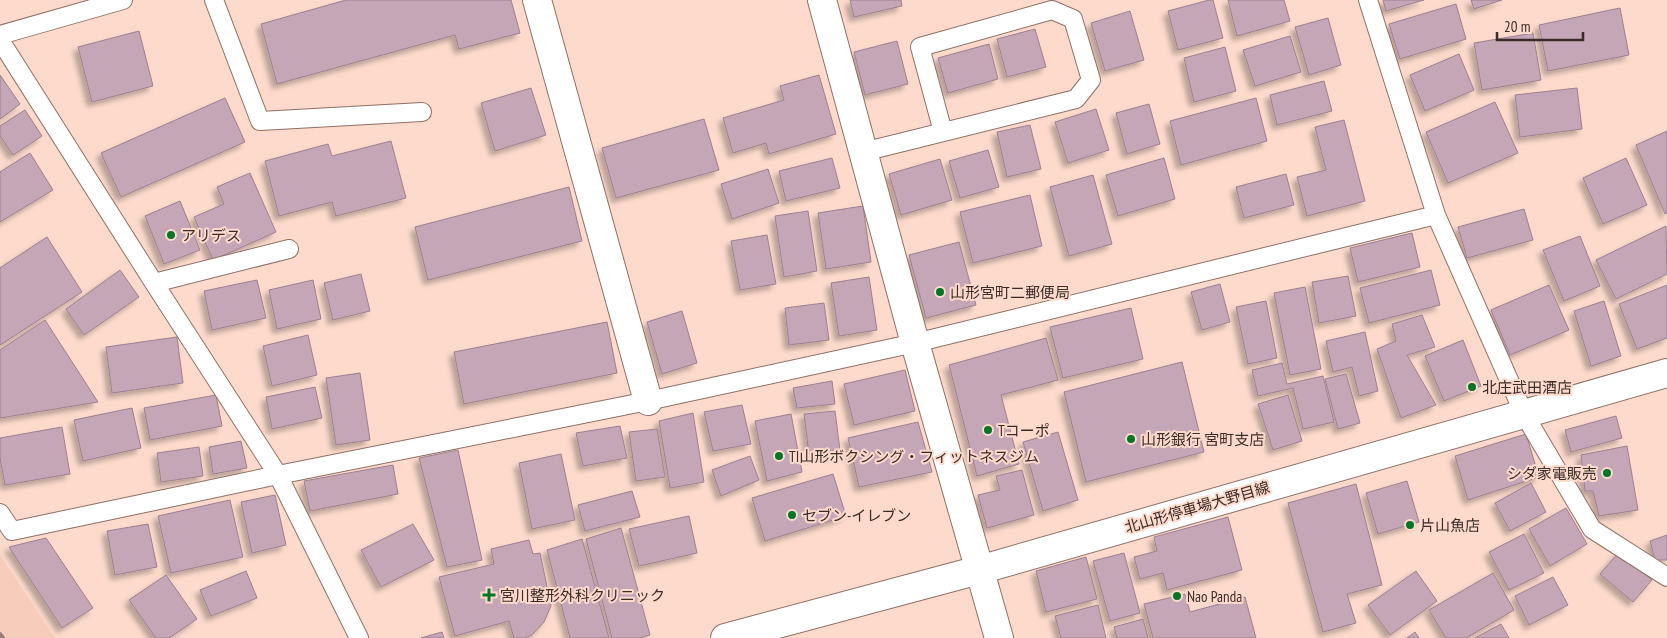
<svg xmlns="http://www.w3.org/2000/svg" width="1667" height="638" font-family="'PT Sans Narrow','Noto Sans JP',sans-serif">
<defs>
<filter id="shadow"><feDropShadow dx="-4.5" dy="4.5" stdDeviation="2.5" flood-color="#0004"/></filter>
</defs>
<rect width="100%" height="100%" fill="#fddacc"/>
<path fill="#f6ccbb" d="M0 555 55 638H0Z"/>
<path fill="#c4a6b6" stroke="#9e7f90" filter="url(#shadow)" d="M346 0H511L520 33 459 49 455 35 277 84 261 24Z
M850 0H901L902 6 854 17Z
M1209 0H1213L1223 38 1178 50 1168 11Z
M1228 0H1284L1290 21 1237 36Z
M1383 0H1424L1386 11Z
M1471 0H1502L1474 9Z
M1456 4 1466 39 1400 59 1389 24Z
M1620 8 1629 55 1548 71 1539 25Z
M1130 11 1144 60 1105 71 1091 23Z
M1328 18 1341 65 1309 75 1295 27Z
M1035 29 1046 67 1007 77 997 39Z
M139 31 153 86 92 102 78 47Z
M1533 33 1541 80 1482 90 1474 43Z
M1290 36 1301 72 1255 86 1243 50Z
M897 41 908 84 865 95 854 52Z
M989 44 998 79 948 93 938 58Z
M1225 47 1236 91 1194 102 1184 58Z
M1459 54 1474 90 1425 111 1410 75Z
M0 75 20 104 0 119Z
M819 75 836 134 769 154 766 143 733 153 723 118 784 100 780 86Z
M1324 81 1332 111 1277 125 1270 95Z
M531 88 546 135 495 151 481 103Z
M1577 88 1582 129 1520 137 1515 95Z
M225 98 245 142 121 197 101 153Z
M1256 98 1267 141 1181 165 1170 121Z
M1495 102 1518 153 1448 183 1426 132Z
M1149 104 1160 144 1127 154 1116 113Z
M1096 109 1109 150 1068 163 1055 122Z
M25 110 42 136 13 155 0 136V126Z
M704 119 719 170 616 198 602 148Z
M1344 120 1365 201 1307 216 1297 177 1326 170 1315 127Z
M1030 125 1041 169 1007 177 997 132Z
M1667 131V213L1665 214 1636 145Z
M391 141 406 198 336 216 332 202 279 216 265 161 328 144 332 156Z
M988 150 999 187 960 198 949 161Z
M30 153 53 190 0 222V172Z
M832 158 840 188 786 201 779 171Z
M1164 158 1175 199 1118 216 1106 175Z
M1626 158 1647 205 1603 224 1583 178Z
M940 159 952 200 901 215 889 174Z
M768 169 779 203 732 219 721 184Z
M250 173 276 232 213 260 194 217 224 204 217 187Z
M1286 174 1294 205 1244 218 1236 187Z
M1093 175 1112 244 1069 256 1050 187Z
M569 187 582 241 428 280 415 227Z
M1030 195 1042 246 973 263 960 212Z
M180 201 200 250 164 264 145 216Z
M863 206 871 262 826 269 818 213Z
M1524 209 1533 240 1467 258 1458 227Z
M808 211 817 271 784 277 775 216Z
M1666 226 1667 274 1616 299 1596 260Z
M1412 233 1420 267 1358 282 1350 248Z
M767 235 776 284 740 290 731 241Z
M1580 236 1600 286 1564 301 1543 250Z
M47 237 82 292 0 345V268Z
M959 242 976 305 926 318 909 255Z
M120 270 139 297 84 335 66 309Z
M1431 270 1440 305 1369 323 1360 288Z
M361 274 370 311 333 320 324 283Z
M1348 276 1356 316 1319 323 1312 282Z
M869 277 877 330 839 336 831 283Z
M257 280 266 318 212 330 204 291Z
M313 280 321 319 277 329 269 290Z
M1220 284 1230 322 1202 330 1191 292Z
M1549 285 1569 330 1510 355 1491 310Z
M1667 285V338L1637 349 1619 304Z
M1305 287 1321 369 1290 375 1274 293Z
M1266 301 1277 358 1248 364 1236 307Z
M1604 301 1621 356 1591 366 1574 311Z
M824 303 829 340 789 345 785 308Z
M1131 308 1143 359 1063 378 1050 327Z
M682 311 697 363 662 374 647 322Z
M1422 315 1435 347 1407 355 1436 405 1401 418 1377 349 1396 341 1392 324Z
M45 320 98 402 0 418V350Z
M607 322 617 373 464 404 454 352Z
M1365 332 1378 391 1359 396 1352 367 1333 372 1326 341Z
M308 335 317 375 272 386 263 346Z
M177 337 183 383 112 393 106 347Z
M1046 338 1058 380 1001 395 1019 464 977 476 949 365Z
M1463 340 1481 386 1444 401 1425 356Z
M1182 362 1204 452 1086 482 1064 392Z
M1282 363 1287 384 1323 376 1334 422 1303 429 1293 388 1258 396 1252 370Z
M905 370 915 411 854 425 844 384Z
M360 373 370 440 336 445 326 378Z
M1346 374 1360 423 1338 429 1325 379Z
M832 381 835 404 797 408 793 388Z
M315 387 322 418 272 429 266 397Z
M216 395 222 426 150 440 144 408Z
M1288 395 1302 441 1273 450 1258 404Z
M742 405 751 444 713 451 704 412Z
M132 408 141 448 83 461 74 420Z
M835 411 840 450 809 454 804 414Z
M693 413 704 482 670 488 659 421Z
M791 414 802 472 767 481 755 421Z
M1616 416 1622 438 1571 452 1565 430Z
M918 422 932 472 859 487 848 438Z
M620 426 627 458 583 466 576 433Z
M62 427 70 474 5 485 0 458V438Z
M657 429 665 477 636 481 629 432Z
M1058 432 1078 500 1043 511 1023 442Z
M1526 434 1539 477 1468 500 1455 456Z
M241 441 247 468 213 474 209 447Z
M1627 446 1638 510 1599 516 1593 491H1585L1581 455Z
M199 447 203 476 161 482 157 453Z
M458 450 482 560 447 567 419 458Z
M561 454 575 520 532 529 519 463Z
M750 456 759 480 721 496 712 470Z
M393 465 398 494 310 511 304 481Z
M1022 470 1034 515 987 528 978 495 1000 490 996 476Z
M833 474 846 516 765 541 752 498Z
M1407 481 1419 522 1378 534 1366 493Z
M1531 483 1546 512 1510 531 1495 503Z
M1356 484 1382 585 1347 594 1356 623 1323 632 1288 503Z
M632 491 640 517 585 531 578 505Z
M275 495 286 545 252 553 241 502Z
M230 500 243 557 171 573 158 516Z
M1566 508 1587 544 1550 566 1529 529Z
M689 516 697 553 639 566 629 529Z
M1228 517 1242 570 1167 590 1163 573 1140 579 1134 557 1157 551 1154 537Z
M148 524 157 567 115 575 107 531Z
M413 524 434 560 381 587 361 550Z
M621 528 650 635 640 638H612L586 539Z
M1524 534 1544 573 1509 590 1489 552Z
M1667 535V560H1655L1650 541Z
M46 538 93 608 62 628 9 547Z
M582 539 609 638H570L547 550Z
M529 540 533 554 540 553 551 606 544 622 532 635 525 638H514L509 621 455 636 439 577 494 564 491 549Z
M1619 552 1652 580 1633 602 1600 574Z
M1124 553 1140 613 1110 621 1093 561Z
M1086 557 1097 599 1046 612 1036 571Z
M246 571 257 598 211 616 200 590Z
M1416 571 1437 601 1390 635 1368 605Z
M1493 573 1514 610 1466 638H1446L1429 610Z
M166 575 197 619 169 638H156L129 600Z
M1553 577 1568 605 1529 625 1515 596Z
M1185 594 1190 612 1245 597 1256 638H1153L1144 604Z
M1098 605 1106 638H1061L1055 616Z
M1143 619 1148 638H1117L1114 627Z
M1501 624 1509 638H1475Z
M442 632 444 638H421Z
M1415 632 1419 638H1407Z"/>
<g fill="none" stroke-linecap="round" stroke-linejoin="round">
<g stroke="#8f7064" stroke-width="20">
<path id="lane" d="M214 0 260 121 422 112
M1368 0 1436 215 1524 414 1592 529 1667 577
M0 35 123 0
M0 40 154 283 278 475 359 638
M863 152 1076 99 1091 80 1073 19 1052 10 920 47 943 132
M154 283 289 249
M0 513 12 531 278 475 648 401 915 343 1436 215"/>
</g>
<g stroke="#8f7064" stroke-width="30">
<path id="street" d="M537 0 648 401
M822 0 915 343 999 638"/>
</g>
<g stroke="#8f7064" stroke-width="30">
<path id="secondary" d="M725 638 979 570 1667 373"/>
</g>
<use href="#lane" stroke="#fff" stroke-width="18"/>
<use href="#street" stroke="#fff" stroke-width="28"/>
<use href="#secondary" stroke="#fff" stroke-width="28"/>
<path stroke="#967e75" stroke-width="4" d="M0 634 3 638"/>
</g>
<g fill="#047427" stroke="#fddacc" stroke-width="2">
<circle cx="171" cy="235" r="5"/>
<circle cx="940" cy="292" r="5"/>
<circle cx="1472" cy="387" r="5"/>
<circle cx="988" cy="430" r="5"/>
<circle cx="1131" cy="439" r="5"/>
<circle cx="779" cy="456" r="5"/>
<circle cx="1607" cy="473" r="5"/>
<circle cx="792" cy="515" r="5"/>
<circle cx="1410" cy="525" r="5"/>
<path d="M486.5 587.5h5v5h5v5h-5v5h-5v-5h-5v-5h5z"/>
<circle cx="1177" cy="596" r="5"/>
</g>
<g text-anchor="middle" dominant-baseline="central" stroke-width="4" stroke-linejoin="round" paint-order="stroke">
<g font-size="15" fill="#3a2c27" stroke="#fddacc" text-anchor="start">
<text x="181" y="235">アリデス</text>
<text x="950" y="292">山形宮町二郵便局</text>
<text x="1482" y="387">北庄武田酒店</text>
<text x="998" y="430">Tコーポ</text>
<text x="1141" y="439">山形銀行 宮町支店</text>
<text x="789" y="456">TI山形ボクシング・フィットネスジム</text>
<text x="1597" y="473" text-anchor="end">シダ家電販売</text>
<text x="802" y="515">セブン-イレブン</text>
<text x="1420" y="525">片山魚店</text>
<text x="500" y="595">宮川整形外科クリニック</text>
<text x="1187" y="596">Nao Panda</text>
</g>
<g font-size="15" fill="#3a2c27" stroke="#fddacc">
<text transform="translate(1197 507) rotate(-16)">北山形停車場大野目線</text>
</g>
</g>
<path d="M1497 32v8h86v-8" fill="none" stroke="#3a2c27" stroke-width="2.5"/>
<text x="1504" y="32" font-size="15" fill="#3a2c27" stroke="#fddacc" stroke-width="4" paint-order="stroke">20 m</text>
</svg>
